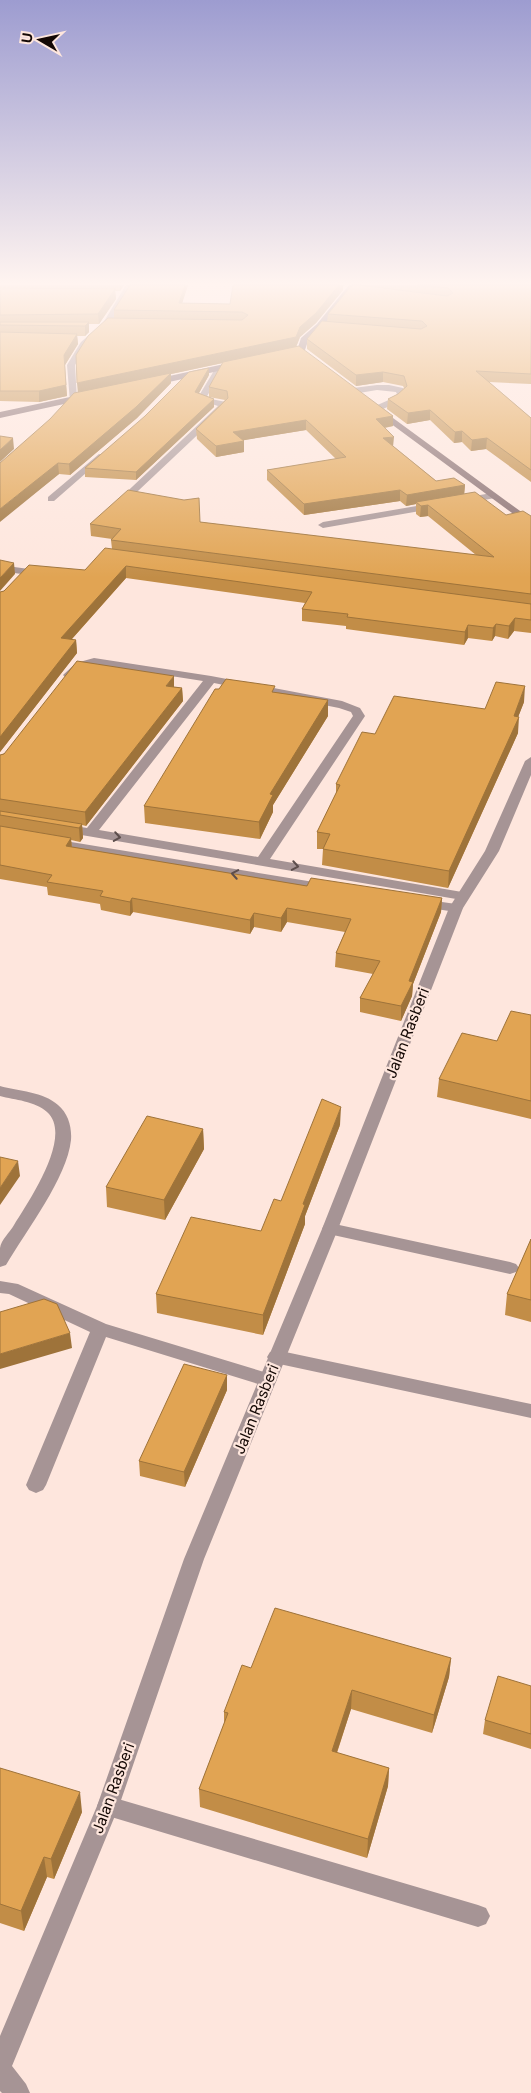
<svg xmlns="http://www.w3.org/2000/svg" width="531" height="2093" font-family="Inter,sans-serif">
<rect width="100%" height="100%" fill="#fee6dd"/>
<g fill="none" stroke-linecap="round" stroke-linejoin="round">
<path fill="#a69495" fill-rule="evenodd" d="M377 385H389L403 388 405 395 397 403 376 412 373 411V407L391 399 397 394 396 392 377 390 353 394 349 391 353 388Z
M492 493 495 494V498L462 504 457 501 462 498Z
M434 503 439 506 437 508 323 528 318 525 323 522Z
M94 658 211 676 342 701 360 708 365 716 270 859 462 892 469 896 462 900 58 831 57 828 58 825 63 824 87 828 203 681 94 664 84 668 73 677H65L63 675 76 663ZM214 683 339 708 351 712 353 716 258 857 99 830Z
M53 839 326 884 333 888 326 892 48 846 46 843 48 840Z
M421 899 456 904 463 908 456 912 416 906 414 903Z
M0 1086C18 1091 44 1092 58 1105 68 1113 72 1127 71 1140 67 1178 26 1231 6 1265L0 1267C0 1261 0 1254 0 1248 1 1240 10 1232 14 1225 28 1202 74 1136 47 1112 35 1101 15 1100 0 1096Z
M330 1223 510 1262 516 1264 519 1268 516 1272 510 1274 324 1233 322 1229 324 1225Z
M0 1281 18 1284 106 1324 274 1375 277 1380 274 1385 268 1387 106 1337 46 1485 43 1490 36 1493 29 1490 26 1485 90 1332 9 1294 0 1293Z
M276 1350 531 1404V1418L270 1362 267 1357 270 1352Z
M108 1796 478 1905 486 1908 490 1916 486 1924 478 1927 108 1816 100 1813 97 1806 100 1799Z"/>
<path fill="#a69495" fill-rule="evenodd" d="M126 285H134L109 326 87 345 75 365 77 400 70 402 67 365 81 342 103 323Z
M219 366 223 369 206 398 226 402V408L121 507H115V503L218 406 197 399 215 369Z
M99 454 102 455V459L54 501H48V497Z
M0 565 43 571 48 574 43 577 0 571Z
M531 757V775L499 851 463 908 338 1229 204 1559 119 1806 12 2066 26 2084 30 2093H2L0 2091V2036L97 1806 184 1559 322 1229 449 908 485 851 525 761Z"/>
<path fill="#846a6c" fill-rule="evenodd" d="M349 285H358L351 291 323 328 308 341 304 353H298L297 351 301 338 317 324Z
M238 361 241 362V366L151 386 147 383 151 380Z
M84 394 87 395V399L0 418V412Z
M378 407 531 519V527L375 412 374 410Z"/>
</g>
<path fill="#c28d47" d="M0 285H124L120 291H115L116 299 99 324H89V332L85 336H77L78 344 65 365 67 396 39 402 0 401Z
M130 285H188L182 303 230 304 343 286V290L316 323 300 337 296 347 393 416V426L385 428 393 446 436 481 465 485 464 494 506 515 531 516V633L514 631 508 639 495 636 492 641 468 638 464 645 346 629V626L302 621V609L305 603 126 578 72 639 76 640 77 653 0 752V592L85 570 112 549 111 540 112 539 91 536 90 524 200 522 476 555 428 516 420 517 416 514V504L406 506 400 501 304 515 267 480V470L336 459 306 430 243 440 244 441V452L216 457 197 439 196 429 225 400 209 397V387L223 363 171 374V383L137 418 70 475 59 474 6 516 78 393 114 318V310Z
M352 285H531V384L489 382 531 418V482L486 449 471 451 462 442 454 443 430 420 407 424 387 409 388 399 398 394 404 388 403 386 383 382 356 386 307 349V339L327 322 328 314Z
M209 375 199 393 214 399V407L136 480 85 477V468Z
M174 687 182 688 183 701 86 826 82 825 83 838 80 842 71 840 72 847 307 886 442 898 441 912 413 984 412 996 401 1021 360 1012V998L373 974 335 967 336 953 345 932 287 922 281 932 254 927 250 934 133 912 130 916 101 910 100 904 48 895 47 887 0 879V755Z
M275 692 328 700V716L273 805V812L260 839 145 823 144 806Z
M524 702 518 717V733L448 888 322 865 323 849H317V832L336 794V784L375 734Z
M531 1015V1119L437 1097 439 1079 497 1041Z
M340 1125 305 1216V1224L263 1335 157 1313 156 1294 261 1231 281 1201Z
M203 1129 204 1149 165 1220 107 1207 106 1187Z
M531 1239V1322L505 1315 507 1294Z
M227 1375V1390L185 1487 140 1476 139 1461Z
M451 1658 449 1677 432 1733 351 1709 337 1753 389 1768 388 1786 367 1858 200 1807 199 1789 224 1724V1712L251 1668Z
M531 1686V1749L483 1734 485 1720Z
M0 1768 82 1812 54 1879 47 1877 24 1931 0 1923Z"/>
<path fill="#9e733a" d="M120 285H124L120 291Z
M185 285H188L179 313V303Z
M339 285H346L343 286V290L316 323 300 337 296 347 171 374V383L137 418 70 475 69 464 78 394 77 383 300 327Z
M115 289 116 299 99 324 98 314Z
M89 322V332L85 336V326Z
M77 334 78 344 65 365 64 355Z
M209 368V375L195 400V392Z
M383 372V382L356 386V375Z
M66 385 67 396 39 402V391Z
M214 399V407L136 480V472Z
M430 410V420L407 424 408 413Z
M393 416V426L376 429V419Z
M306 420V430L233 442V432Z
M462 431V442L454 443 455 432Z
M394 437 393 447 383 438Z
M13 438 14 449 0 462V450Z
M487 438 486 449 471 451 472 440Z
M244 441V452L216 457V446Z
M58 463 59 474 0 522V509Z
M465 485 464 496 416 502V504L406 506 407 495Z
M400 490V501L304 515V504Z
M428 505V516L420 517 421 506Z
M14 563 15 574 0 591V578Z
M126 566V578L62 650 61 638Z
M515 618 514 631 508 639 509 626Z
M496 624 495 636 492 641 493 628Z
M468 625V638L464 645 465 632Z
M76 640 77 653 0 752V737Z
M174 676V689L166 686Z
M525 686 524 702 515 725 519 717 518 733 448 888 449 871 514 716Z
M182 688 183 701 86 826 85 812Z
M328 700V716L273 805V812L260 839 259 822 270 794Z
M82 824 83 838 80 842 79 828Z
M71 838 72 852 66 846Z
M132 898 133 912 130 916V902Z
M442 898 441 912 413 984 412 996 401 1021V1006L409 981Z
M287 908V922L281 932V918Z
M254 913V927L250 934V920Z
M341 1107 340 1125 305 1216V1224L263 1335V1315L303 1204Z
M203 1129 204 1149 165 1220 164 1200Z
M18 1161 20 1176 0 1205V1188Z
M70 1333 72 1348 0 1369V1354Z
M227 1375V1390L185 1487 184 1472Z
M451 1658 449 1677 432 1733 434 1715Z
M352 1690 351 1709 331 1770 332 1751Z
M389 1768 388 1786 367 1858 368 1839Z
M80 1792 82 1812 54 1879 51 1859Z
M44 1857 47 1877 24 1931 21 1911Z"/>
<path fill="#e1a453" stroke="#9e733a" d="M130 285H185L179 303 230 304 233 285H339L316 313 300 327 296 337 77 383 76 355 88 336 108 318 242 320 248 315 242 312 114 310Z
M352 285H359L447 296 453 293 448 288 417 285H531V374L476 371 531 418V470L487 438 472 440 462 431 455 432 430 410 408 413 388 399 398 394 407 386 404 376 383 372 356 375 307 339 322 321 421 329 427 326 422 321 328 314Z
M0 288 115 289 98 314 0 315Z
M0 322H89L85 326 0 325Z
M0 332 77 334 64 355 66 385 39 391H0Z
M299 346 393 416 376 419 394 437 383 438 436 481 454 478 465 485 407 495 400 490 304 504 267 470 346 457 306 420 233 432 244 441 216 446 196 429 228 398 227 391 209 387 223 362Z
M209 368 195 392 214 399 136 472 85 468 145 416 189 372Z
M171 373 136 407 69 464 58 463 0 509V463L50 419 74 393Z
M0 436 13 438 0 450Z
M128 490 184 500 199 498 200 522 494 557 428 505 421 506 416 502 475 492 506 515 523 511 531 516V594L111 540 121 529 90 524Z
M105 548 531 604V620L515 618 509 626 496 624 493 628 468 625 465 632 347 617 348 614 302 609 312 592 126 566 61 638 76 640 0 737V592L4 591 29 565 85 570Z
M0 560 14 563 0 578Z
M77 661 174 676 166 686 182 688 85 812 0 799V755L4 754Z
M226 679 275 686 272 692 328 700 270 794 273 795 259 822 144 806 215 689H219Z
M496 682 525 686 514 716 519 717 449 871 323 849 330 834 317 832 340 785 336 784 362 732 375 734 394 696 485 709Z
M0 811 82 824 79 828 0 815Z
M0 826 71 838 66 846 307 886 311 878 442 898 409 981 413 982 401 1006 360 998 380 961 336 953 351 919 287 908 281 918 254 913 250 920 132 898 130 902 100 896 103 891 47 882 52 875 0 865Z
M511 1011 531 1015V1101L439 1079 462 1033 497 1041Z
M322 1099 341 1107 303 1204 305 1205 263 1315 156 1294 191 1217 261 1231 274 1199 281 1201Z
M147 1116 203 1129 164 1200 106 1187Z
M0 1157 18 1161 0 1188Z
M531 1239V1300L507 1294Z
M44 1299 57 1304 70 1333 0 1354V1312Z
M184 1364 227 1375 184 1472 139 1461Z
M275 1608 451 1658 434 1715 352 1690 332 1751 389 1768 368 1839 199 1789 228 1713 224 1712 242 1665 251 1668Z
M498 1676 531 1686V1734L485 1720Z
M0 1768 80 1792 51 1859 44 1857 21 1911 0 1904Z"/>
<defs><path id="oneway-chevron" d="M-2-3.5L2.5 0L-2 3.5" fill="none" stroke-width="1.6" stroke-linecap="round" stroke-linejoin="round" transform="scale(1.25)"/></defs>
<g stroke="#5d4e4c">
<use href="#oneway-chevron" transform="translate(117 837) rotate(9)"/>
<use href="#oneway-chevron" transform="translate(295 866) rotate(10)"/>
<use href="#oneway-chevron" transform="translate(235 874) rotate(-170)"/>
</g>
<linearGradient id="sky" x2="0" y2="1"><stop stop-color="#9d9cd0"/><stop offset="0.49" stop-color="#fff4f0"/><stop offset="1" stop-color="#fff4f0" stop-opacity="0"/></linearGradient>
<rect width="531" height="578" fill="url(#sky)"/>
<g text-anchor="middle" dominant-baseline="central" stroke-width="4.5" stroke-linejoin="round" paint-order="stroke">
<g font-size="15" fill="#140804" stroke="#fee6dd">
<text transform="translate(407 1033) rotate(-69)">Jalan Rasberi</text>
<text transform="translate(256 1409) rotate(-68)">Jalan Rasberi</text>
<text transform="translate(113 1788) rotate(-70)">Jalan Rasberi</text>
</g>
</g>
<g transform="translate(40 40) rotate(279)" stroke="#fee6dd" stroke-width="4" paint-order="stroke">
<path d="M0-4L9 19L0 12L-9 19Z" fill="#140804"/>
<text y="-8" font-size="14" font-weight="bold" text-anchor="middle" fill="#140804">U</text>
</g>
</svg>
